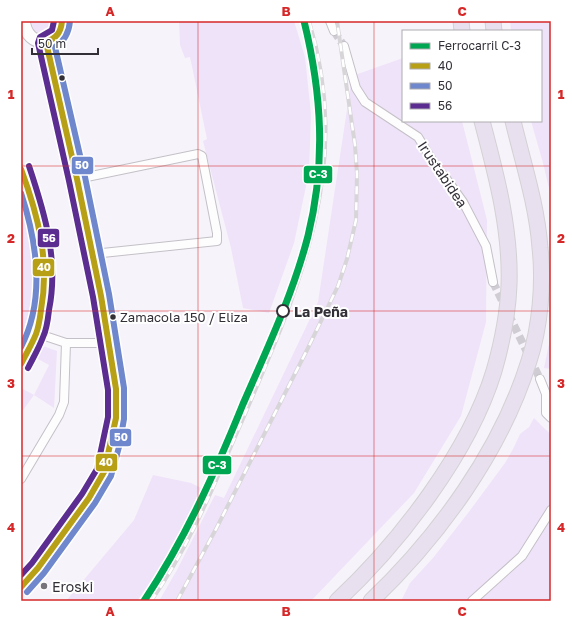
<svg xmlns="http://www.w3.org/2000/svg" width="572" height="622" font-family="'Golos Text',sans-serif">
<rect width="100%" height="100%" fill="#f7f3fa"/>
<path fill="#efe3f9" d="M32 21H54C55 39 31 39 32 21Z
M179 21H294L305 57 311 114 309 172 294 243 269 313 243 308 231 248 203 141 207 139 190 57 185 58 180 45Z
M510 21H551V197L543 163 531 121H541V31H511Z
M403 58V121H462L487 220 486 322 461 416 414 493 311 601H159L177 570 215 495 224 498 318 302 352 76Z
M21 204C36 247 39 294 21 336Z
M551 334V369L544 368Z
M43 346 57 351 54 408 34 395 21 413V388L34 395 49 365 38 359 36 355 37 350Z
M534 418 545 429 551 434V601H401L410 583 433 558 468 513 505 463 513 449 520 434 529 427Z
M153 475 191 483 201 488C183 529 163 565 137 601H66L134 520Z"/>
<g fill="none" stroke-linecap="round" stroke-linejoin="round">
<path stroke="#d0ccd3" stroke-width="8" stroke-dasharray="8 4" stroke-linecap="butt" d="M334 31 344 46
M493 282 540 379"/>
<g stroke="#c4c0c7" stroke-width="10">
<path id="street" d="M330 21 334 31
M344 46 356 88 365 102 418 137 437 168 445 177 463 202 486 246 493 282
M21 169C39 218 53 263 40 316 39 322 38 328 36 334 32 344 26 354 21 364
M77 179 198 154 202 156 217 233V241L93 254
M36 333 66 343H104L109 340
M540 379 546 394V413L551 418
M21 479 59 415 64 402 66 343
M21 587 38 568 89 498 104 472 111 445 116 418V389L101 296 77 179 46 42
M472 601 522 556 551 510"/>
</g>
<g stroke="#c4c0c7" stroke-width="14">
<path id="secondary" d="M24 21C26 49 62 48 62 21"/>
</g>
<g stroke="#d3d1d5" stroke-width="17">
<path id="highway" d="M461 21 462 31
M493 21 494 31
M337 601C399 543 469 453 494 371 502 343 508 313 509 285 511 229 496 174 482 121
M371 601C439 536 501 451 529 361 540 328 544 283 540 248 537 205 523 163 513 121"/>
</g>
<use href="#street" stroke="#fefdfe" stroke-width="8"/>
<use href="#secondary" stroke="#fefdfe" stroke-width="12"/>
<use href="#highway" stroke="#e8e0ee" stroke-width="15"/>
<g stroke="#d7d5d8" stroke-width="4">
<path id="rail" d="M151 601C190 546 215 483 242 421 299 289 354 167 309 21
M177 601 216 529 307 350 338 286 347 259 356 220 357 174 355 145 337 21"/>
</g>
<use href="#rail" stroke="#fff" stroke-width="2.5" stroke-dasharray="8" stroke-linecap="butt"/>
<g stroke="#fff" stroke-width="9">
<path id="bus-1" d="M21 169C38 215 50 260 41 310 40 318 39 326 36 334 32 344 26 354 21 364
M21 587 38 568 89 498 104 472 116 418V389L101 296 77 179 46 42C57 38 61 32 62 21"/>
</g>
<g stroke="#fff" stroke-width="9">
<path id="bus-2" d="M21 193C37 242 46 299 21 347
M27 592 44 573 95 503 111 476 119 447 124 419V388L109 294 85 177 55 47C65 41 69 33 70 21"/>
</g>
<g stroke="#fff" stroke-width="9">
<path id="bus-3" d="M28 368C33 358 39 348 43 337 47 329 48 319 49 310 59 260 45 214 29 166
M21 575 32 563 82 494 97 469 108 417V390L93 297 69 181 38 43 40 37 52 30 54 21"/>
</g>
<use href="#bus-1" stroke="#b7a015" stroke-width="6"/>
<use href="#bus-2" stroke="#6e87cd" stroke-width="6"/>
<use href="#bus-3" stroke="#5c2d91" stroke-width="6"/>
<g stroke="#fff" stroke-width="10">
<path id="rail-1" d="M144 601C185 539 215 473 243 404 267 349 293 294 308 236 326 163 322 94 304 21"/>
</g>
<use href="#rail-1" stroke="#00a651" stroke-width="7"/>
</g>
<path fill="none" stroke="#d62828" stroke-width="1" stroke-opacity="0.55" d="M198 21V601M374 21V601M21 166H551M21 311H551M21 456H551"/>
<g fill="#332f37" stroke="#fff" stroke-width="1.5">
<circle cx="62" cy="78" r="3.5"/>
<circle cx="113" cy="317" r="3.5"/>
</g>
<circle fill="#fff" stroke="#332f37" stroke-width="2" cx="283" cy="311" r="6"/>
<circle fill="#78747b" stroke="#fff" stroke-width="1.5" cx="44" cy="586" r="4"/>
<g text-anchor="middle" dominant-baseline="central" stroke-width="4" stroke-linejoin="round" paint-order="stroke">
<g font-size="13" fill="#332f37" stroke="#fff" text-anchor="start">
<text x="120" y="317">Zamacola 150 / Eliza</text>
</g>
<g font-size="14" fill="#332f37" stroke="#fff">
<text transform="translate(443 174) rotate(56)">Irustabidea</text>
</g>
<g font-size="14" font-weight="bold" fill="#332f37" stroke="#fff" text-anchor="start">
<text x="294" y="311">La Peña</text>
</g>
<g font-size="14" fill="#332f37" stroke="#fff" text-anchor="start">
<text x="52" y="586">Eroski</text>
</g>
</g>
<g stroke="#fff" stroke-width="1.5">
<rect x="71" y="156" width="23" height="19" rx="4" fill="#6e87cd"/>
<rect x="303" y="165" width="30" height="19" rx="4" fill="#00a651"/>
<rect x="37" y="228" width="23" height="20" rx="4" fill="#5c2d91"/>
<rect x="32" y="258" width="23" height="19" rx="4" fill="#b7a015"/>
<rect x="109" y="428" width="23" height="19" rx="4" fill="#6e87cd"/>
<rect x="95" y="453" width="23" height="19" rx="4" fill="#b7a015"/>
<rect x="202" y="455" width="30" height="20" rx="4" fill="#00a651"/>
</g>
<g font-size="11" text-anchor="middle" font-weight="bold" fill="#fff">
<text x="82" y="169">50</text>
<text x="318" y="178">C-3</text>
<text x="49" y="242">56</text>
<text x="44" y="271">40</text>
<text x="121" y="441">50</text>
<text x="106" y="466">40</text>
<text x="217" y="469">C-3</text>
</g>
<rect width="572" height="622" fill="none" stroke="#ffffff" stroke-width="44"/>
<rect x="402" y="30" width="140" height="92" fill="#ffffff" stroke="#adacaf"/>
<rect x="410" y="43" width="20" height="6" fill="#00a651" stroke="#adacaf"/>
<text x="438" y="50" font-size="12" fill="#332f37">Ferrocarril C-3</text>
<rect x="410" y="63" width="20" height="6" fill="#b7a015" stroke="#adacaf"/>
<text x="438" y="70" font-size="12" fill="#332f37">40</text>
<rect x="410" y="83" width="20" height="6" fill="#6e87cd" stroke="#adacaf"/>
<text x="438" y="90" font-size="12" fill="#332f37">50</text>
<rect x="410" y="103" width="20" height="6" fill="#5c2d91" stroke="#adacaf"/>
<text x="438" y="110" font-size="12" fill="#332f37">56</text>
<path d="M32 48v6h66v-6" fill="none" stroke="#332f37" stroke-width="2"/>
<text x="38" y="48" font-size="12" fill="#332f37" stroke="#ffffff" stroke-width="3" paint-order="stroke">50 m</text>
<rect x="22" y="22" width="528" height="578" fill="none" stroke="#d62828" stroke-width="1.5"/>
<g font-size="13" text-anchor="middle" font-weight="bold" fill="#d62828">
<text x="110" y="16">A</text>
<text x="286" y="16">B</text>
<text x="462" y="16">C</text>
<text x="11" y="99">1</text>
<text x="561" y="99">1</text>
<text x="11" y="243">2</text>
<text x="561" y="243">2</text>
<text x="11" y="388">3</text>
<text x="561" y="388">3</text>
<text x="11" y="532">4</text>
<text x="561" y="532">4</text>
<text x="110" y="616">A</text>
<text x="286" y="616">B</text>
<text x="462" y="616">C</text>
</g>
</svg>
